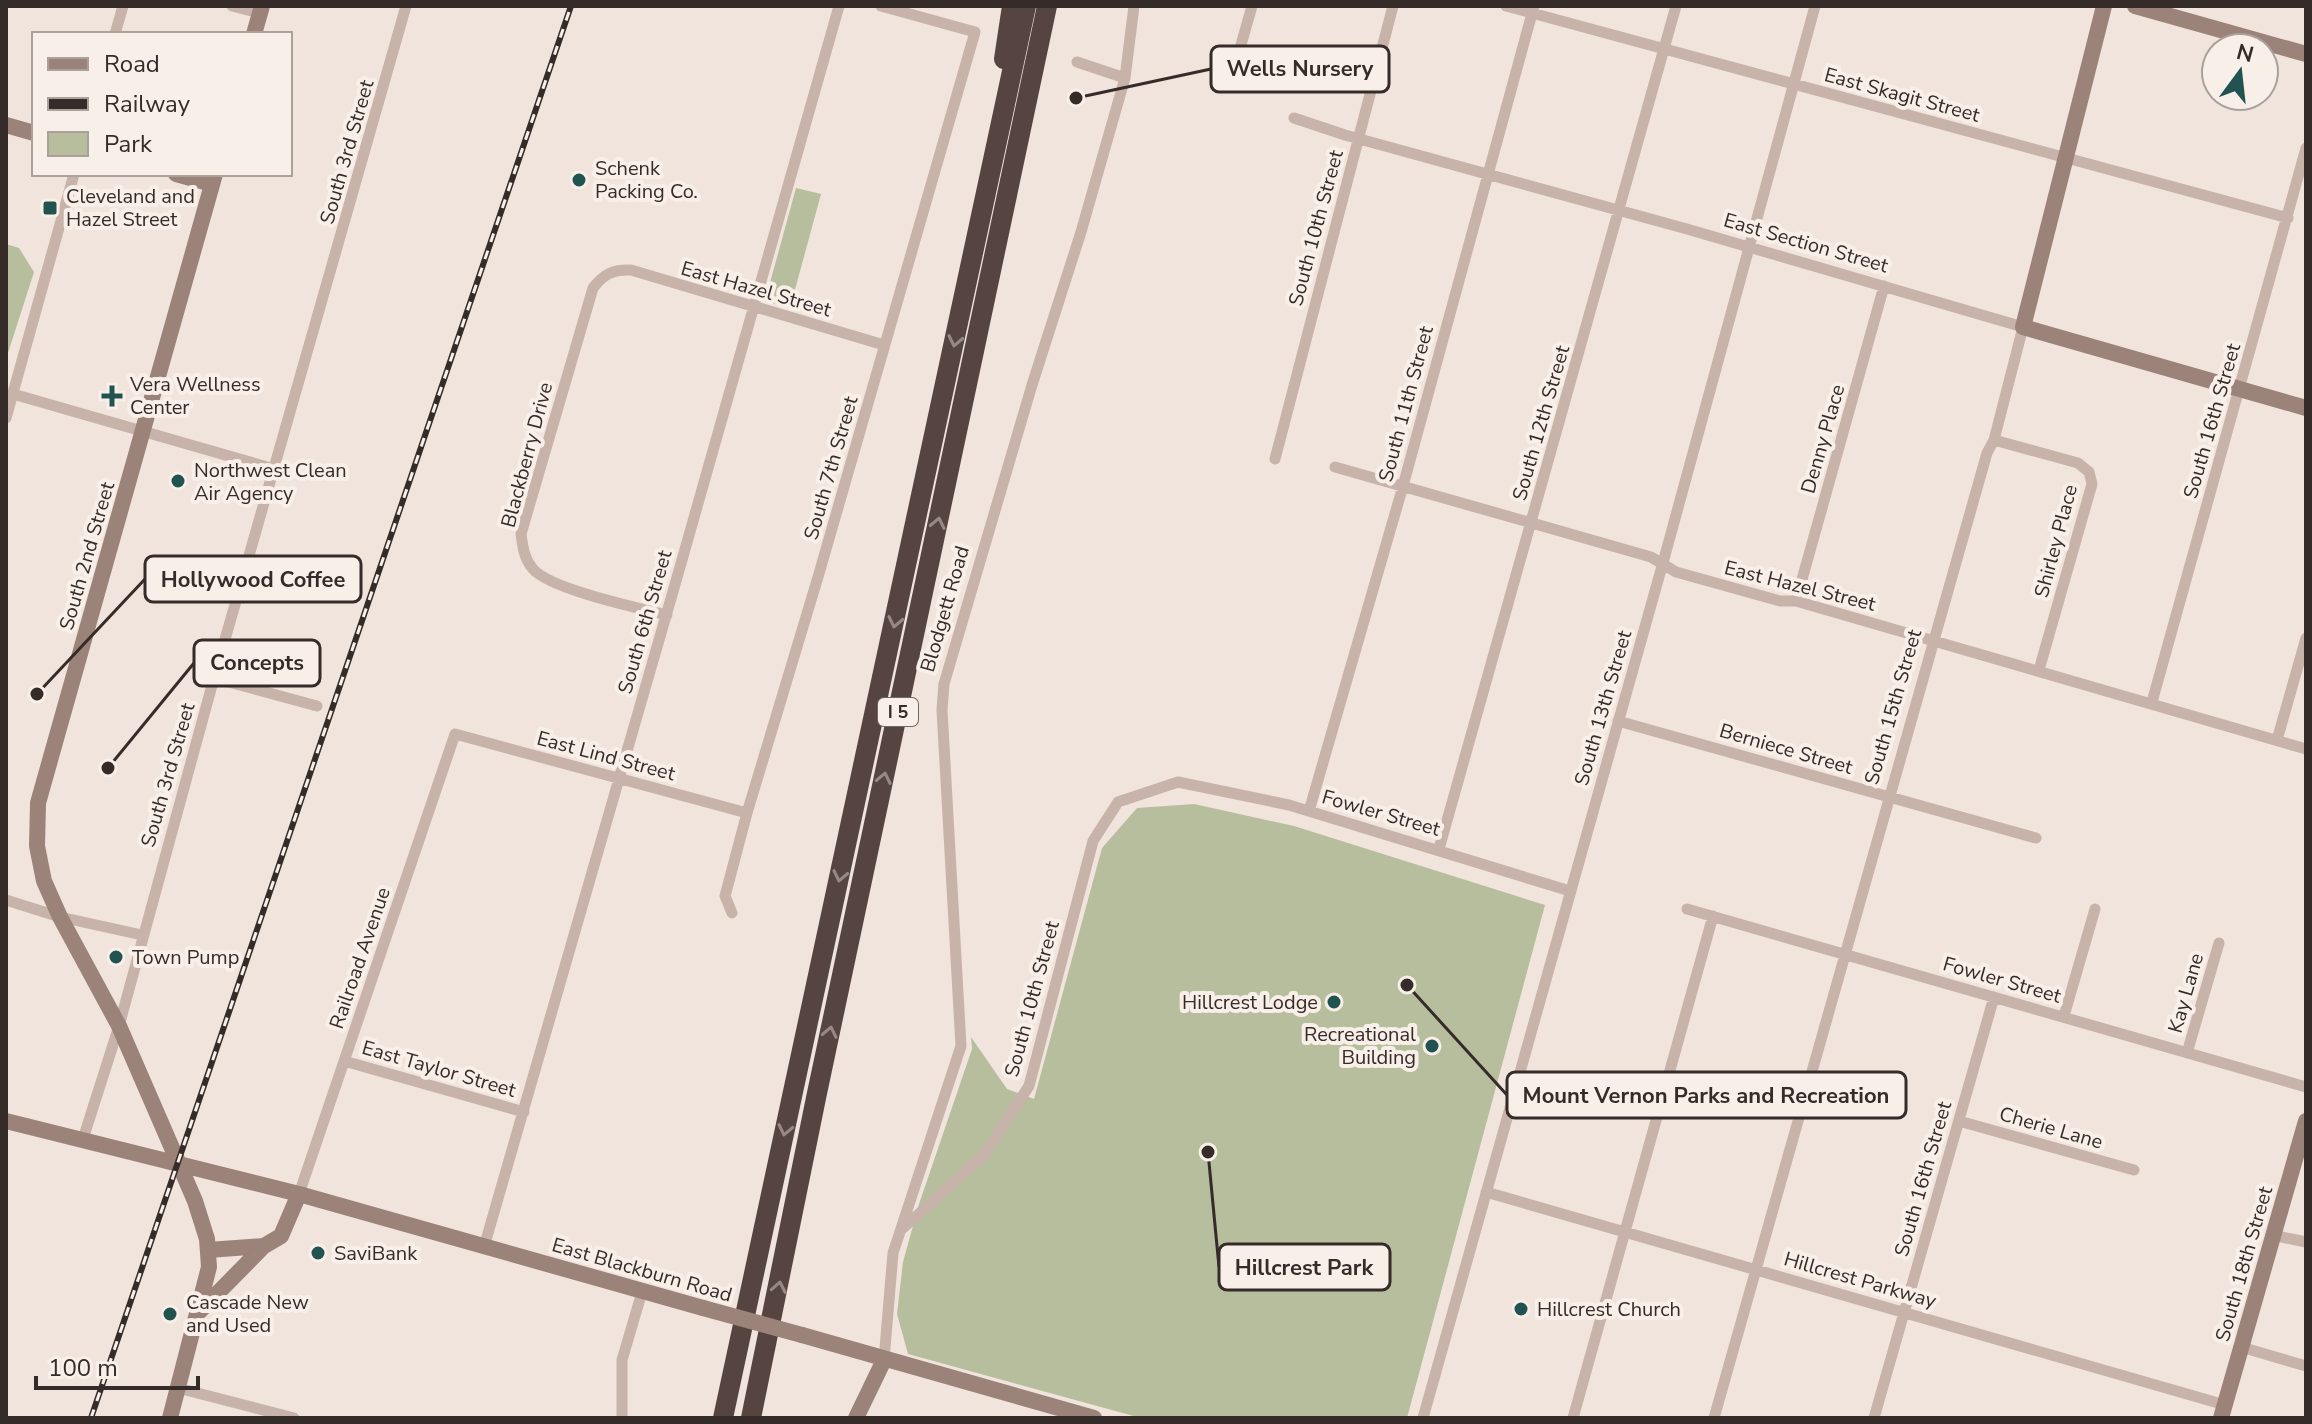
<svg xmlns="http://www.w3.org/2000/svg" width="2312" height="1424" font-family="'Nunito Sans',sans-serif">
<rect width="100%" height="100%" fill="#f0e4dc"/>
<path fill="#b7be9d" d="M796 188 821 194 790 308 765 301Z
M6 244 19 248 34 272 8 353 6 352Z
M1194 804 1294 826 1545 905 1407 1418H1141L908 1354 897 1314 903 1262 919 1204 972 1049 971 1037 1007 1089 1034 1099 1102 848 1137 808Z"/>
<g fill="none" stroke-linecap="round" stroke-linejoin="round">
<path stroke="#c7b3a9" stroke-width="11" d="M232 6 260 13
M1506 6 2288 218
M115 34 123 6
M1239 52 1252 6
M1077 62 1125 78
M1294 118 1345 135 1687 229 2023 327 1994 440 1987 453 1714 1418
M13 394 274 469
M6 418 74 174
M1994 440 2078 463 2089 472 2092 484 2039 670
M1275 459 1393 6
M1335 467 1651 557 1676 572 1780 601H1796L2306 749
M1796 601 1884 286
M667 615C638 608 550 589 533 569 524 558 523 548 521 534L593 288C604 274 613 269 631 270L884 345
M214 678 317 706
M2152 702 2306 148
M1618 721 2036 838
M2277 740 2306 638
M1309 811 1403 486 1534 6
M1439 849 1676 6
M6 900 60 917 142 935
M1687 909 2306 1087
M732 913 725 896 747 813 818 577 975 32 881 6
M2064 1016 2095 909
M2187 1053 2219 943
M344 1061 524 1112
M1959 1121 2134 1170
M83 1139 119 1026 214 678 406 6
M1486 1192 2225 1405
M299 1194 455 734 747 813
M902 1229 984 1155 1029 1086 1093 841 1118 802 1178 782 1289 805 1570 891
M2272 1235 2306 1242
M484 1247C606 834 721 420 839 6
M2241 1347 2306 1366
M884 1360 893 1253 961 1046 942 710 944 684 1032 385 1081 232 1125 78 1134 6
M178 1388 294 1418
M622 1418V1360L642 1292
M1423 1418 1664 559 1815 6
M1573 1418 1713 916
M1874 1418 1994 997"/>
<path stroke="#9b837a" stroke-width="16" d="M2104 6 2023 327 2306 408
M2135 6 2306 54
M254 34 262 6
M6 125 34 133
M176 174 212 184
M6 1121 299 1194 703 1308
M208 1250 264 1246
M199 1312 264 1246 281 1236 299 1194
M802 1335 1094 1418
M170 1418 209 1267 207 1239 195 1201 119 1026 60 917 44 881 37 846 38 803 215 174
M856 1418 884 1360
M2221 1418 2306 1121"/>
<path stroke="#554440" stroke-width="20" d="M1004 59 1012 6
M723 1418 1026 6
M751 1418 816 1098 1047 6"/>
<g stroke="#352b28" stroke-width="6">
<path id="rail" d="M91 1418 571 6"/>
</g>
<use href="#rail" stroke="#f8efe8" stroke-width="3" stroke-dasharray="9" stroke-linecap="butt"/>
<path stroke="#9b837a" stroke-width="16" d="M703 1308 802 1335"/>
</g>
<defs><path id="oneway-chevron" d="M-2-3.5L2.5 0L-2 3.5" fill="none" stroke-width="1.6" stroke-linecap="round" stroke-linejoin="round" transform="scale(2)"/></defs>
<g stroke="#968883">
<use href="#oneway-chevron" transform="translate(955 341) rotate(102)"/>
<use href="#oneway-chevron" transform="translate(938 523) rotate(-78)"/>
<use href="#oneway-chevron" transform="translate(895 622) rotate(102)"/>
<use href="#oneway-chevron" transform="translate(884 778) rotate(-78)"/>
<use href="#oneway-chevron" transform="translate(840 876) rotate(102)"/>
<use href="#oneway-chevron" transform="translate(830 1032) rotate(-78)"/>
<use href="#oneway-chevron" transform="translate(785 1130) rotate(102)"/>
<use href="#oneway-chevron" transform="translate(779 1287) rotate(-79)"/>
</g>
<g fill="#215351" stroke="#f8efe8" stroke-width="3">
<circle cx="579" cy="180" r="8"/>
<rect x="42" y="200" width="16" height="16" rx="4"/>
<path d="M108 384h8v8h8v8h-8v8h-8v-8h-8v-8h8z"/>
<circle cx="178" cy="481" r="8"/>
<circle cx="116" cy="957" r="8"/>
<circle cx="1334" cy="1002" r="8"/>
<circle cx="1432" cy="1046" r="8"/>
<circle cx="318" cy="1253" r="8"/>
<circle cx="1521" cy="1309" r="8"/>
<circle cx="170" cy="1314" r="8"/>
</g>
<g text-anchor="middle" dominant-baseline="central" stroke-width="8" stroke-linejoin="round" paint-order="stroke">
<rect fill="#f8efe8" stroke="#706662" stroke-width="2" x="878" y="698" width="40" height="28" rx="6"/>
<g font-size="18" font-weight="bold" fill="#352b28">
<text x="898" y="712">I 5</text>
</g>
<g font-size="20" fill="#352b28" stroke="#f8efe8">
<text transform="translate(1902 95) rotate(15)">East Skagit Street</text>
<text transform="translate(347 152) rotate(-74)">South 3rd Street</text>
<text transform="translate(1316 228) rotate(-75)">South 10th Street</text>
<text transform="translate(1806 243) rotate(16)">East Section Street</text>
<text transform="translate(756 289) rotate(16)">East Hazel Street</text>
<text transform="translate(1406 404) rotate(-75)">South 11th Street</text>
<text transform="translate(2212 421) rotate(-74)">South 16th Street</text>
<text transform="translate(1541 423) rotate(-74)">South 12th Street</text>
<text transform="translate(1823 439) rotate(-74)">Denny Place</text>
<text transform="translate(527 455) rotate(-75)">Blackberry Drive</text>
<text transform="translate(831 468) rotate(-74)">South 7th Street</text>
<text transform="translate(2056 541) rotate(-75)">Shirley Place</text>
<text transform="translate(87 556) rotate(-74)">South 2nd Street</text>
<text transform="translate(1800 586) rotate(14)">East Hazel Street</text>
<text transform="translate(945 609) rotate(-74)">Blodgett Road</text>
<text transform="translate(645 622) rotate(-74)">South 6th Street</text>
<text transform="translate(1893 707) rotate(-74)">South 15th Street</text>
<text transform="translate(1603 708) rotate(-74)">South 13th Street</text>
<text transform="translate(1786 749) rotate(16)">Berniece Street</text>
<text transform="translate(606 756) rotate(15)">East Lind Street</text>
<text transform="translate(168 775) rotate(-74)">South 3rd Street</text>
<text transform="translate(1381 813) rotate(16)">Fowler Street</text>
<text transform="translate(360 958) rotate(-71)">Railroad Avenue</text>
<text transform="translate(2002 980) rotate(16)">Fowler Street</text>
<text transform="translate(2186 993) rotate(-74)">Kay Lane</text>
<text transform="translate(1032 999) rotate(-75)">South 10th Street</text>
<text transform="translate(439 1069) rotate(16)">East Taylor Street</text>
<text transform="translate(2051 1128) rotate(16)">Cherie Lane</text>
<text transform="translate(1923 1179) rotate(-74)">South 16th Street</text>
<text transform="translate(2244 1264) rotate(-74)">South 18th Street</text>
<text transform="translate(642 1270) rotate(16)">East Blackburn Road</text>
<text transform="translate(1860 1280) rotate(16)">Hillcrest Parkway</text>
</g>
<g font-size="20" fill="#352b28" stroke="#f8efe8" text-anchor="start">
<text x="595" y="168">Schenk<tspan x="595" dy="23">Packing Co.</tspan></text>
<text x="66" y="196">Cleveland and<tspan x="66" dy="23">Hazel Street</tspan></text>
<text x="130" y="384">Vera Wellness<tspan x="130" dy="23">Center</tspan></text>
<text x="194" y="470">Northwest Clean<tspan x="194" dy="23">Air Agency</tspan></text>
<text x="132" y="957">Town Pump</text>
<text x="1318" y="1002" text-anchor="end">Hillcrest Lodge</text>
<text x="1416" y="1034" text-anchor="end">Recreational<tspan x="1416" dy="23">Building</tspan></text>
<text x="334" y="1253">SaviBank</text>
<text x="186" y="1302">Cascade New<tspan x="186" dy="23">and Used</tspan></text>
<text x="1537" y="1309">Hillcrest Church</text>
</g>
</g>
<path fill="none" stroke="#352b28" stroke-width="3" d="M1076 98L1211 69M37 694L145 579M108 768L194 663M1407 985L1507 1095M1208 1152L1219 1267"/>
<g fill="#352b28" stroke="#f8efe8" stroke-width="3">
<circle cx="1076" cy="98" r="8"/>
<circle cx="37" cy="694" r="8"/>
<circle cx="108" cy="768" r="8"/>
<circle cx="1407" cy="985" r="8"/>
<circle cx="1208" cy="1152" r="8"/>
</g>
<g fill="#f8efe8" stroke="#352b28" stroke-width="3">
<rect x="1211" y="46" width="178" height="46" rx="8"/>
<rect x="145" y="556" width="216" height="46" rx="8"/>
<rect x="194" y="640" width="126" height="46" rx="8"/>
<rect x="1507" y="1072" width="399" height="46" rx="8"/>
<rect x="1219" y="1244" width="171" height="46" rx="8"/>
</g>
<g font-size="22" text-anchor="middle" font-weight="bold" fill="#352b28">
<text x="1300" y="76">Wells Nursery</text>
<text x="253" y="587">Hollywood Coffee</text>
<text x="257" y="670">Concepts</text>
<text x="1706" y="1103">Mount Vernon Parks and Recreation</text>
<text x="1304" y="1275">Hillcrest Park</text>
</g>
<rect width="2312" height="1424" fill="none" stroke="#352b28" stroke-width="16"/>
<rect x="32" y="32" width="260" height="144" fill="#f8efe8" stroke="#aaa19b" stroke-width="2"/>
<rect x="48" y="58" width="40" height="12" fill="#9b837a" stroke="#aaa19b" stroke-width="2"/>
<text x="104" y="72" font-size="24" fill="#352b28">Road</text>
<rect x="48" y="98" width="40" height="12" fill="#352b28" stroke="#aaa19b" stroke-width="2"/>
<text x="104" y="112" font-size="24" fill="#352b28">Railway</text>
<rect x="48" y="132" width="40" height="24" fill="#b7be9d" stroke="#aaa19b" stroke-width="2"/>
<text x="104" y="152" font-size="24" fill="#352b28">Park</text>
<g transform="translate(2240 72) rotate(15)"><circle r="38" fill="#f8efe8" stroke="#aaa19b" stroke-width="2"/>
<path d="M0-6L14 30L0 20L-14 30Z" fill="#215351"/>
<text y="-12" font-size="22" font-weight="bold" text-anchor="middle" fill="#352b28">N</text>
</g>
<path d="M36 1376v12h162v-12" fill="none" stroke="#352b28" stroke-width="4"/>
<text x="48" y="1376" font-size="24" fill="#352b28" stroke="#f8efe8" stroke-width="6" paint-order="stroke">100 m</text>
</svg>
